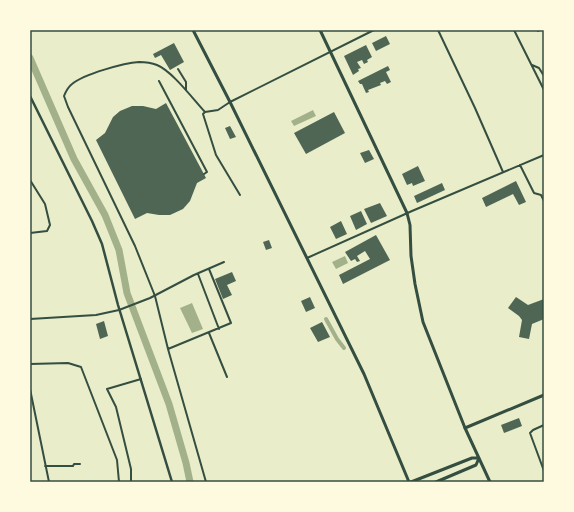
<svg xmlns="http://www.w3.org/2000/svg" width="574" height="512" font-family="Arial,sans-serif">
<rect width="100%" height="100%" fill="#e9edc9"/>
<path fill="#a3b18a" d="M313 110 316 116 294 126 291 121Z
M345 256 348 263 336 269 332 262Z
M192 303 203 329 192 333 180 308Z"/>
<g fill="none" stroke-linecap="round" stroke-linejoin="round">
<path stroke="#a3b18a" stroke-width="4" d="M326 319 337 339 344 348"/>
<path stroke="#a3b18a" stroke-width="7" d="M30 58 74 159 105 215 119 250 127 293 169 404 186 463 190 482"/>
</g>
<path fill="#4f6655" d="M386 36 390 44 376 51 372 43Z
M174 43 184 62 170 70 161 55 155 58 153 54Z
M366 45 372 57 367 60 368 62 364 64 362 60 357 62 361 68 358 69 359 71 353 75 344 56Z
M388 66 390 70 386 72 391 82 387 84 385 81 380 83 381 85 368 90 369 92 366 93 362 84H360L358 81Z
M166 103 206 178 197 183 190 201 183 209 170 215H159L147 213 135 219 96 140 105 133 113 117 120 111 132 106H143L156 109Z
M334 112 345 133 306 154 294 133Z
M230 126 236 137 230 139 225 128Z
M369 150 374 159 365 163 360 153Z
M418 166 425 181 413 186 412 183 407 185 402 174Z
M516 181 526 202 519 205 513 194 486 207 482 198Z
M442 183 445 190 417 203 414 196Z
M380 203 387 216 371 223 364 209Z
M361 211 367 224 356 230 350 216Z
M341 221 347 234 336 239 330 227Z
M376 235 390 260 343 284 339 275 370 259 365 251 357 256 360 261 357 262 355 259 351 261 345 252Z
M269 240 272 248 266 250 263 242Z
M232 272 236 281 227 285 232 295 223 299 215 279Z
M310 297 315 308 306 312 301 301Z
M516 297 528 305 544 299V319L532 324 529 339 519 337 522 320 519 316 508 308Z
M104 321 108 336 100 339 96 324Z
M322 322 330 337 318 342 310 328Z
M519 418 522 426 504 433 501 425Z"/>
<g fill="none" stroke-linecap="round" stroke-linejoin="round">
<path stroke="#344e41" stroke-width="2" d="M438 30 475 108 503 172
M514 30 544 90
M538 31 539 30
M532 65 539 68 544 76
M178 69 186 82V90
M159 81 207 172 204 174
M205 112 203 114 216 155 240 195
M520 165 534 193 541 195 544 201
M30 180 45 204 50 225 47 231 30 233
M307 258 412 211 544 155
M209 269 231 323 168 349 155 296 135 246 68 107 64 96C66 91 68 87 72 84 84 74 124 63 139 62 144 62 152 63 157 65 172 71 193 99 205 112L218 110 230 102 374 30
M198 274 219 329
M30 319 96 315 119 310 150 298 194 275 224 262
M209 333 227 377
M168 349 206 482
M30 364 68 363 81 367 117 460 119 482
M30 389 49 482
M544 425 533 430 530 433 544 471
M45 466H73L74 464H80
M131 482V469L116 407 107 389 141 379"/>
<path stroke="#344e41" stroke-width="2.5" d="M30 96 92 221 102 244 118 305 172 482"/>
<path stroke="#344e41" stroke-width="3" d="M465 428 544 395"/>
<path stroke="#344e41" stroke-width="3" d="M193 30 230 102 364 374 409 482
M320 30 407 213 410 225 411 256 415 284 423 322 465 428 490 482
M411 482 472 458H479
M436 482 476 465 479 458"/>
</g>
<rect width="574" height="512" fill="none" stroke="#fefae0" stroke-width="62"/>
<rect x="31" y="31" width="512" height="450" fill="none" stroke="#344e41" stroke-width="1.5"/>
</svg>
